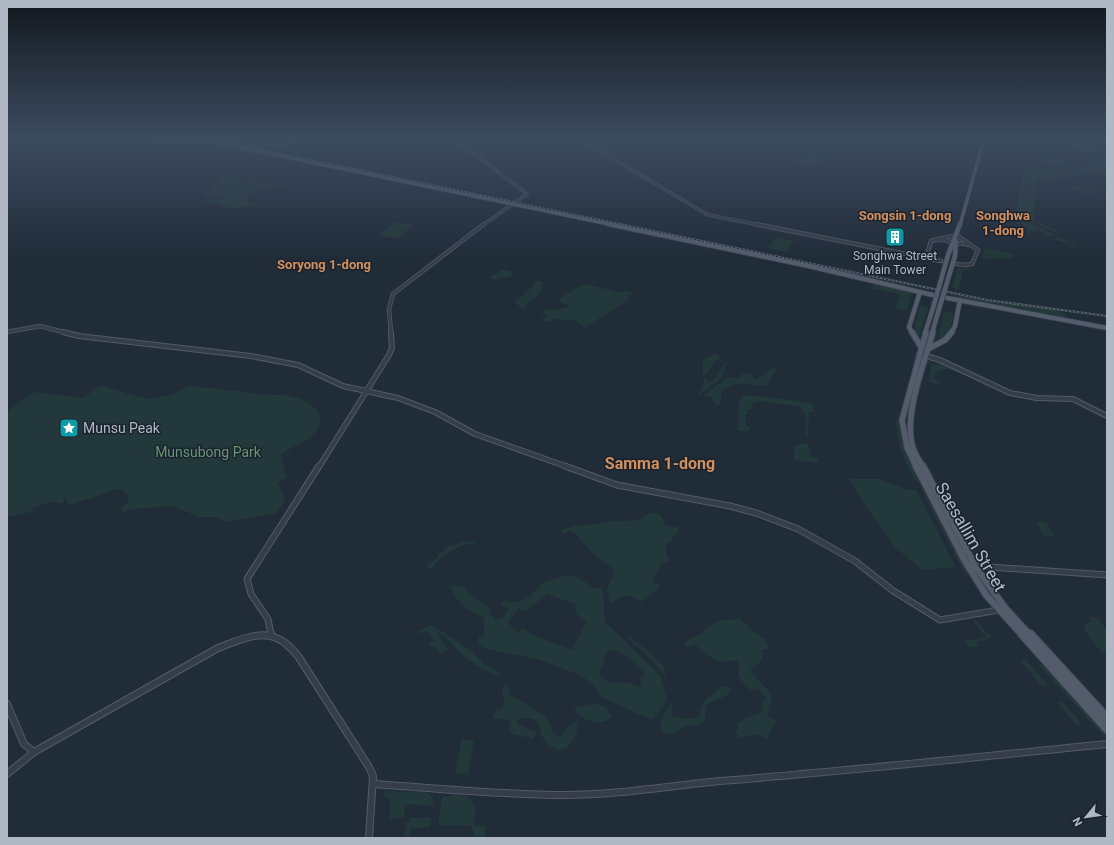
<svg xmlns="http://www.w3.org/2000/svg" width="1114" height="845" font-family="Roboto,sans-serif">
<rect width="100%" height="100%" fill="#212c39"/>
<path fill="#23383a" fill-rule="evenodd" d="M1055 139 1070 140 1068 141 1078 140 1102 150 1086 152Z
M814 156 826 161 806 166 794 161Z
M1041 158 1056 159 1059 161 1062 160 1060 158 1071 162 1064 161V164L1071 165V166H1065V168L1071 169 1060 168 1062 166 1043 163 1040 161Z
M1107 158V166H1102L1107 170V172H1093L1049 181 1038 179 1036 188 1034 221 1057 230V233L1016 214 1024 165 1076 172 1077 163Z
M223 176 232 178 240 183H247L251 180 271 183H281V187L273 186 247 196 248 203 256 204 239 208 225 207 217 203H208L205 201 222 198 214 196 207 197 205 195 219 178Z
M1089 185 1102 191 1083 194 1069 188Z
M1016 216 1072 244 1081 249 1068 246 1072 245C1066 241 1061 243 1055 239L1058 238 1053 235 1049 236 1038 230 1030 231 1027 230 1029 228 1023 227V223L1015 220Z
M395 222 413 225 398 238 379 236Z
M776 237 794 241 786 252 767 248Z
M989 248 1015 254 1014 258 984 259 982 257 984 250Z
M959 268 973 269 962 271V278L958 290 952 287 957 269Z
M501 270H509L513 273 512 276C506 278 500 278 495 280L489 278Z
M540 281 542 282V291L528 303 524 310 513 301 517 300 534 285V282Z
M874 282 899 288 912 293 907 311 895 308 901 295 872 288Z
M587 284 618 292 628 291 633 293 626 301 584 328C571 313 568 325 556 318L548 322 542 321 543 318 547 317 543 313 547 309 554 310 568 307V305L561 302 560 298 578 287Z
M949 294 989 301 1056 309 1057 312 1065 313 1066 318 1076 320C1056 317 957 301 949 294Z
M920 306 928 308 920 335 916 333 914 325Z
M944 311 954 313 949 333 942 339 938 337Z
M715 353 720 356 719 358 727 363 722 375 723 377 700 394 698 393 702 389 704 379H707L705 383 713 381 725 363 718 360H716L706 374 703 375V360Z
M938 363 946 364 962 372 963 375C953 370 947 367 936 372L934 378 944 386 929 382V376L931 366Z
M777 368V369L770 378 772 380 765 386C749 384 735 381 722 391L720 405H716L712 398 704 395 727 378 741 377 740 375 750 373 755 379 765 375 771 369Z
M101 385 132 395 151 399 174 394 185 388 192 386 268 395H285L301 399 311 405 319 413 321 422 319 427 310 438 281 454 286 477 278 483 285 501 276 513 226 522 215 517H199L173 506 143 508 122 512 121 507 128 503V496L123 491 118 489 69 505 64 496 65 501 60 504C52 499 42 505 33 508L31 512 7 517V414C11 408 28 394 36 392L83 398Z
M751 395 812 403 814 412H809L808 437 805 436V433H807V427L805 426 806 414 803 413 802 409 799 406 759 401 753 403 751 410H747V414L745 415V421L746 422V426L750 427 749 431H738L739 401 743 396Z
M896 420H899C900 443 909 462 920 482L919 483C906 473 896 436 896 420Z
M802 443 808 444 811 457 818 458 817 462 801 461 794 459V446Z
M849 479H879L908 490H916L956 567 922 570 895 547 862 501Z
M920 487 923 489 968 574H965Z
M654 513 660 514 665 525 679 528 676 535 672 537 671 542H667C666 549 665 555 670 560L662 564 653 579 655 583 659 585 658 589 641 602C631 593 620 595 610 604L607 589 613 576 614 570 594 555 574 532 569 531 561 534 562 530 575 525 580 526 618 520 622 521 640 520 647 514Z
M1036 521 1046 522 1054 536 1043 535Z
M470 541 476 543C473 545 468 544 464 545 455 548 436 560 432 568H428V564L439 556 437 554 444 551 445 547C454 546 461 542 470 541Z
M568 575 579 578 594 588 601 587C606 600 602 609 605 622L660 675 667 698 664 705 653 719H650L601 697 593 684 580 675 540 660 487 649 480 646 478 640 479 637 484 636V618C471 611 452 602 451 585L466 587 468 592 490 608 491 615 496 620 502 619 509 609 500 604 503 601C527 605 528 596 544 583 546 581 564 576 568 575ZM548 594 577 605 575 613 587 621 572 650 531 634 523 628 518 632 508 623 518 608 525 611ZM610 650C625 651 635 664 645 673L640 679 641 685 638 687C625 677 607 690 599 672L603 666 606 653Z
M1091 617H1095C1111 628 1107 638 1107 655L1100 651 1084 629 1085 624 1090 621Z
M974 618 992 638 977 642 979 646 969 648 964 641 986 637 974 622Z
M740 619 753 631 765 639 770 649 762 650V660L750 671 771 693 772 697 767 717 776 721 767 739 755 734 740 738 736 732 738 728 736 724 749 716 758 715 763 709 762 702 766 699 758 688 752 691C747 686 741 682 739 676 738 670 741 665 737 660L722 662 714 660 694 644 686 648 685 643 690 638 701 634 708 626 722 620Z
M430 625 456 640 472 652 485 665 498 671 500 675 497 676C484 671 469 661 458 651 451 644 447 637 438 632L437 633 448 650 439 654 435 647 431 648 429 643 435 641 427 631 421 634 419 631Z
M626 636C631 636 663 663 665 670 665 672 665 674 665 676L651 659Z
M1025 659 1048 685 1042 686 1020 661Z
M1042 664 1107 735V740L1039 665Z
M504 684 508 685 509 694 542 714 550 722 553 734 560 737 567 727 577 721C579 732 574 739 567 748L558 750C553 747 545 744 543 738 538 726 543 729 533 718H519L517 724 536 733 533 739 510 733V721L493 718 496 708 501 709 505 703 502 691Z
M722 687H731L732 689 727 695 707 704 705 711V720L699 725 687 726 673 734 664 733 660 727 663 716 671 702 673 705 671 712 673 717 687 719 698 717 700 715C699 703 713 693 722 687Z
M1062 701 1082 724 1077 725 1057 703Z
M595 703 607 708 612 717C600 728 584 721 574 710L577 707Z
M462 739 474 741 468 775 455 773Z
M385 791 426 792 433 797V806L405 804 404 817 390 819V799L384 797Z
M454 795H465L476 806 474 825 485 826V838H474V833L471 826 438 825 442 797Z
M410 818H432L430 827 410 829 409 838H404L406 823H410Z"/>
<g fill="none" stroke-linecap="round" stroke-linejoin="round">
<path stroke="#354760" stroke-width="1" d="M598 145 632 139
M1107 166H1102L1107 169"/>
<path stroke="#36414e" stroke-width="3" stroke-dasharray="3 1.5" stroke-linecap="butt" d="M941 261 956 264"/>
<g stroke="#535b67" stroke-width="3.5">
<path id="minor-far4" d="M75 139 149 140
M211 139 264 146 314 139
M455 139 527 194 483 225
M580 139 708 215 760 225"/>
</g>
<g stroke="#535b67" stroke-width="4.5">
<path id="minor-far3" d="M755 224 941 261
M940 240H946L953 244
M956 245 960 243 969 245
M926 258 931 241 957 235 978 250 972 264 966 265 957 264
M7 332 40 326 67 333
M391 333 389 309 393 294 484 224"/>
</g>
<g stroke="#535b67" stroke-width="6">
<path id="minor-far2" d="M63 332 79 336 251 356 298 365 343 386 398 398 435 412 475 434 568 467
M919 354 940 360 1010 393 1037 398 1073 399 1107 416
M319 467 389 355 392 348 391 332"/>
</g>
<g stroke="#535b67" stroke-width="7">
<path id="minor-far1" d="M565 466 617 485 730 506 756 513 798 529 855 561 892 590 940 620 999 610
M975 566 1107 575
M271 635 268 619 251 594 247 579 319 466"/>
</g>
<g stroke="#535b67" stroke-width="8">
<path id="minor" d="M271 634V636
M7 704 24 744 34 752
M7 774 34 752 218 648C234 642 259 630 276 638 285 641 292 649 298 656L369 767 373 776 369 838
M373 784C437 788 501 795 565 795 617 795 668 786 720 781 849 771 978 757 1107 744"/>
</g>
<g stroke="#3e4753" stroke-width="4">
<path id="major-far4" d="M149 140 208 142 233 146 613 225
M960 225 984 139"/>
</g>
<g stroke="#3e4753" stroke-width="5.5">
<path id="major-far3" d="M608 224 804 265 933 295
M948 255 960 224
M955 256 956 241
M947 298 1107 328
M912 333 909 327 920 292
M925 333 933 308
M932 333 939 309
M951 333 955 326 960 300"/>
</g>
<g stroke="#3e4753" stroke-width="7">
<path id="major-far2" d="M912 332 921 347
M928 349 945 340 952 332
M916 467 907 447 902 420 926 332
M923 467C920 461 915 455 913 448 903 416 924 364 933 332"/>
</g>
<g stroke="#3e4753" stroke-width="8">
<path id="major-far1" d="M916 466 965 561 986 595 1022 635
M923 466 975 566 1006 609 1030 635"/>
</g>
<g stroke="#3e4753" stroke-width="10">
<path id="major" d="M1022 634 1107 729
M1030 634 1107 718"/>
</g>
<use href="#minor-far4" stroke="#353d49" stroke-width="2.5"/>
<use href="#minor-far3" stroke="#353d49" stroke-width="3"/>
<use href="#minor-far2" stroke="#353d49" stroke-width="4"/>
<use href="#minor-far1" stroke="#353d49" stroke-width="5"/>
<use href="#minor" stroke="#353d49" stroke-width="6"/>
<use href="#major-far4" stroke="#535c6a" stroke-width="3"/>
<use href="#major-far3" stroke="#535c6a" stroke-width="4"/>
<use href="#major-far2" stroke="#535c6a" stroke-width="5"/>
<use href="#major-far1" stroke="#535c6a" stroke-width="6"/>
<use href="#major" stroke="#535c6a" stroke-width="8"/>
<g stroke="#576270" stroke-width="2">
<path id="rail" d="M160 139 206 140 228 143 987 300 1107 316"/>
</g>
<use href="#rail" stroke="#1a232e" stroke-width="1" stroke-dasharray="2" stroke-linecap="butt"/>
<g stroke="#3e4753" stroke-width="5.5" stroke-linecap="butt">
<path id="major-bridge" d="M933 308 948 255
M939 309 955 256"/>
</g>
<use href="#major-bridge" stroke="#535c6a" stroke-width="4"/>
</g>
<linearGradient id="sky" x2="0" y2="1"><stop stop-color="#12181f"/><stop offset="0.54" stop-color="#3d4b5f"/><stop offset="1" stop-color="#3d4b5f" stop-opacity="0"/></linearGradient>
<rect width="1114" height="257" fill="url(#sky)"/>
<defs>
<g id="building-square" transform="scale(1)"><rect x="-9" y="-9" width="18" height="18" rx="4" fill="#0f9aa8" stroke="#1a232e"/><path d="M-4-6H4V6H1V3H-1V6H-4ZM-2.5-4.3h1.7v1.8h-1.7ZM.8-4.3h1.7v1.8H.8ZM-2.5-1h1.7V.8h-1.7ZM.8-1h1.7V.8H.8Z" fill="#fff"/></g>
<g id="sight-square" transform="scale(1)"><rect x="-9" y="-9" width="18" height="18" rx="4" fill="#0f9aa8" stroke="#1a232e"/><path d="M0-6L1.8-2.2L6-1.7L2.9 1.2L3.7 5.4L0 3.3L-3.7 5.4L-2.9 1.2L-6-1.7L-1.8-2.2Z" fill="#fff"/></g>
</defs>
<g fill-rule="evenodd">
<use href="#building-square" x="895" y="237"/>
<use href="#sight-square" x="69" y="428"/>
</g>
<g text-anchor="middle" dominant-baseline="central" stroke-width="3" stroke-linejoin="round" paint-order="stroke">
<g font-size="12" fill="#b0b8c6" stroke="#1a232e">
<text x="895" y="256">Songhwa Street<tspan x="895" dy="14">Main Tower</tspan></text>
</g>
<g font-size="13" font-weight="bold" fill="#d3905e" stroke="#1a232e">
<text x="905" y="215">Songsin 1-dong</text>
<text x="1003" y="215">Songhwa<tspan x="1003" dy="15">1-dong</tspan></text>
<text x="324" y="264">Soryong 1-dong</text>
</g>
<g font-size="14" fill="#b0b8c6" stroke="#1a232e" text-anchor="start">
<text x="83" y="428">Munsu Peak</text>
</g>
<g font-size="14" fill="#679672" stroke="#1a232e">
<text x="208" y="452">Munsubong Park</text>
</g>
<g font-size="16" font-weight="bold" fill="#d3905e" stroke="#1a232e">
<text x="660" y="463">Samma 1-dong</text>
</g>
<g font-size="17" fill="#b0b8c6" stroke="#1a232e">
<text transform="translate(971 537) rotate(60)">Saesallim Street</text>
</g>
</g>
<rect width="1114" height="845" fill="none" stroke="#b0b8c6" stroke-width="16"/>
<g transform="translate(1086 817) rotate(241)" stroke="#1a232e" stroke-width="3" paint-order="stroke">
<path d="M0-3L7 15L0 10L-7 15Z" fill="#b0b8c6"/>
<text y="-6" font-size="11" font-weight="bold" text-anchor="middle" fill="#b0b8c6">N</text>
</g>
</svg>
